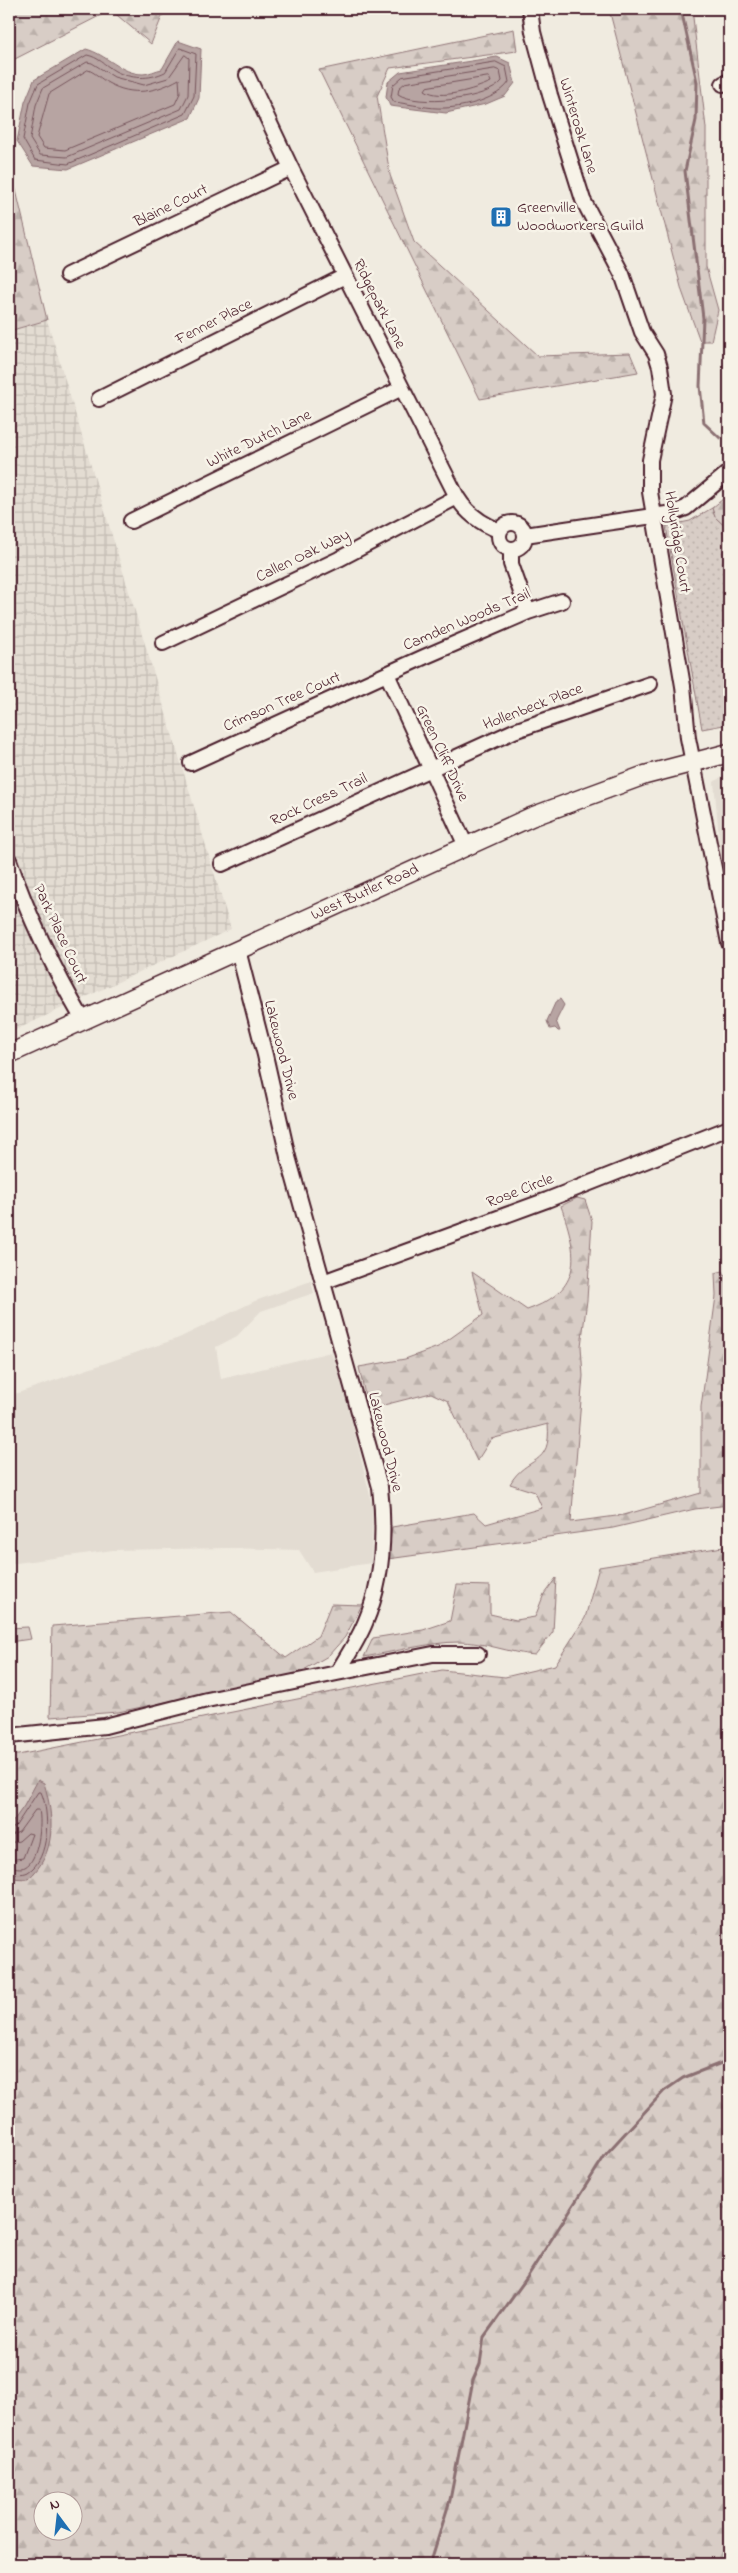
<svg xmlns="http://www.w3.org/2000/svg" width="738" height="2573" font-family="'Indie Flower',sans-serif">
<defs>
<pattern id="industrial-grid" width="8" height="8" patternUnits="userSpaceOnUse" patternTransform="scale(1.25)"><rect width="8" height="8" fill="#e3dcd2"/><path d="M0 4h8M4 0v8" fill="none" stroke="#c4bcb4"/></pattern>
<pattern id="grass-dots" width="8" height="8" patternUnits="userSpaceOnUse" patternTransform="scale(1.25)"><rect width="8" height="8" fill="#d8cdc6"/><path d="M2 2h.1M6 6h.1" fill="none" stroke="#bbb0aa" stroke-width="1.8" stroke-linecap="round"/></pattern>
<pattern id="forest-firs" width="22" height="20" patternUnits="userSpaceOnUse" patternTransform="scale(1.25)"><rect width="22" height="20" fill="#d8cdc6"/><path d="M5 1l3.5 6h-7zM16 11l3.5 6h-7z" fill="#bbb0aa"/></pattern>
</defs>
<rect width="100%" height="100%" fill="#f0ebe0"/>
<filter id="ink" filterUnits="userSpaceOnUse"><feTurbulence type="fractalNoise" baseFrequency=".02" numOctaves="2"/><feDisplacementMap in="SourceGraphic" scale="10" xChannelSelector="R" yChannelSelector="G"/><feConvolveMatrix kernelMatrix="1 2 1 2 8 2 1 2 1" color-interpolation-filters="sRGB"/></filter>
<g filter="url(#ink)">
<path fill="#e3dcd2" d="M729 771V908L722 870 714 782Z
M311 1281 314 1293 261 1311 237 1336 216 1347 221 1379 331 1352 344 1388 373 1508 371 1563 313 1572 299 1550 228 1548 113 1550 9 1564V1396L179 1338 255 1301Z"/>
<path fill="url(#industrial-grid)" d="M47 320 231 929 9 1033V331Z"/>
<path fill="url(#grass-dots)" stroke="#917678" d="M712 508 715 517 729 530V724L702 729 666 526 690 521Z"/>
<path fill="url(#forest-firs)" stroke="#917678" fill-rule="evenodd" d="M9 9H165L151 44 111 10 9 62Z
M609 9H692L706 128V267L718 310 711 341H700L682 291Z
M514 29 517 51 390 68 377 96 390 175 414 242 538 356 630 353 638 372 480 399 319 70Z
M9 161 47 320 9 331Z
M729 494V530L715 517 712 508Z
M577 1198 585 1200 592 1221 587 1300 581 1346 583 1376 571 1522 624 1515 701 1493V1407L716 1296 715 1273 723 1271 729 1284V1505L695 1509 613 1528 388 1559 392 1527 474 1513 486 1524 542 1508 535 1492 510 1484C526 1455 552 1468 548 1424L491 1439 477 1461 448 1401 431 1393 368 1409 359 1367 405 1359 438 1347 483 1315 472 1272 527 1310C584 1290 578 1255 561 1206Z
M729 1546V2439L725 2446 729 2449V2564H9V1755H18L442 1670 505 1677 555 1665 585 1618 599 1567ZM42 2500H72V2530H42Z
M556 1578 553 1632 535 1655C509 1653 485 1642 459 1642 431 1642 393 1652 364 1657L373 1638 423 1630 450 1621 457 1585 490 1586V1614L516 1620 535 1617 544 1594Z
M331 1604 362 1605 345 1637 328 1656 295 1675 118 1712 50 1717 52 1626 231 1612 286 1658 318 1636Z
M28 1627 31 1639 9 1642V1628Z"/>
<path fill="#b7a4a2" stroke="#8b6f72" d="M178 41 201 49 199 98 190 118 68 169 33 166 17 141 25 102 34 80 86 49C106 54 121 74 143 74 149 74 156 70 162 69Z
M497 57 510 63 515 83 505 96 486 104 446 113 390 106 386 97 388 82 400 72Z
M729 172V281L724 285 722 269Z
M560 999 564 1005 556 1021 560 1031H558L555 1028 550 1029 547 1021 556 1001Z
M38 1780 44 1783C54 1816 57 1854 28 1879L9 1878V1827L24 1806Z"/>
<g fill="none" stroke-linecap="round" stroke-linejoin="round">
<path stroke="#76545b" stroke-width="1" d="M180 48 196 54 194 96 185 114 68 164 35 160 23 139 30 103 38 84 87 55C98 57 105 65 115 71 131 79 149 80 165 72Z
M185 55 189 58 188 95 181 109 67 157 40 155 30 139 36 105 43 88 87 62 92 63 114 77 144 85 168 78Z
M496 62 506 67 509 82C498 99 465 107 445 108 429 109 411 104 394 102L391 97 393 85 402 77Z
M495 69 500 71 502 81C488 100 417 107 398 94L399 88 405 83Z
M88 70C95 72 101 79 108 83 133 97 156 92 179 79L180 93 175 104 65 150 44 148 37 137 49 94Z
M489 77 491 82C475 89 440 101 425 90L427 87Z
M9 1830 15 1827 38 1792H41C50 1812 50 1859 28 1872 23 1875 14 1873 9 1873
M9 1836 19 1832 35 1810H39C42 1823 39 1860 25 1867 21 1869 13 1867 9 1867
M9 1843 19 1841 28 1833 32 1834 23 1858 9 1860"/>
<path stroke="#8b6f72" stroke-width="3" d="M681 9 697 82 696 120 685 171 703 318 700 386 704 423 720 438
M430 2564 450 2500 473 2380 480 2364 484 2337 526 2279 606 2154 664 2091 683 2078 729 2060"/>
<g stroke="#4a1f2b" stroke-width="18">
<path id="minor" d="M530 9 533 32 550 95 583 200 622 274 642 332 656 354 660 367 664 394 650 460V492L683 686 688 738 729 943
M247 75 291 168 457 497C467 514 482 524 500 531
M723 84 729 81
M67 275 291 168
M99 399 345 276
M131 521 402 388
M499 536a13 13 0 1 1 26 0a13 13 0 1 1-26 0Z
M525 535 673 513 686 508 729 472
M511 549V564L528 612
M163 643 339 559 457 497
M387 674 466 846
M191 763 424 657 528 612 562 601
M9 860C28 915 54 970 83 1020
M222 864 514 731 650 684
M323 1282 547 1200 729 1128
M337 1673 433 1654H478
M9 1736 105 1726 207 1700 337 1673C347 1657 358 1640 365 1623 383 1581 385 1531 380 1487L288 1157 265 1055 238 950"/>
</g>
<g stroke="#4a1f2b" stroke-width="21">
<g id="major">
<path id="s1" d="M9 1054 531 817 645 775 729 753"/>
</g>
</g>
<use href="#minor" stroke="#f7f3e8" stroke-width="14"/>
<use href="#major" stroke="#f7f3e8" stroke-width="18"/>
</g>
</g>
<defs>
<g id="building-square" transform="scale(1.125)"><rect x="-9" y="-9" width="18" height="18" rx="4" fill="#1f6fb2" stroke="#f7f3e8"/><path d="M-4-6H4V6H1V3H-1V6H-4ZM-2.5-4.3h1.7v1.8h-1.7ZM.8-4.3h1.7v1.8H.8ZM-2.5-1h1.7V.8h-1.7ZM.8-1h1.7V.8H.8Z" fill="#fff"/></g>
</defs>
<g fill-rule="evenodd">
<use href="#building-square" x="501" y="217"/>
</g>
<g text-anchor="middle" dominant-baseline="central" stroke-width="5" stroke-linejoin="round" paint-order="stroke">
<g font-size="16" fill="#4a1f2b" stroke="#f7f3e8">
<text transform="translate(578 126) rotate(73)">Winteroak Lane</text>
<text transform="translate(171 206) rotate(-26)">Blaine Court</text>
<text transform="translate(379 304) rotate(63)">Ridgepark Lane</text>
<text transform="translate(214 322) rotate(-27)">Fenner Place</text>
<text transform="translate(259 439) rotate(-26)">White Dutch Lane</text>
<text transform="translate(677 542) rotate(81)">Hollyridge Court</text>
<text transform="translate(303 556) rotate(-26)">Callen Oak Way</text>
<text transform="translate(467 620) rotate(-23)">Camden Woods Trail</text>
<text transform="translate(282 702) rotate(-24)">Crimson Tree Court</text>
<text transform="translate(533 707) rotate(-21)">Hollenbeck Place</text>
<text transform="translate(442 753) rotate(65)">Green Cliff Drive</text>
<text transform="translate(319 800) rotate(-25)">Rock Cress Trail</text>
<text stroke="none"><textPath href="#s1" startOffset="391">West Butler Road</textPath></text>
<text transform="translate(60 934) rotate(65)">Park Place Court</text>
<text transform="translate(281 1050) rotate(76)">Lakewood Drive</text>
<text transform="translate(520 1191) rotate(-21)">Rose Circle</text>
<text transform="translate(385 1442) rotate(76)">Lakewood Drive</text>
</g>
<g font-size="16" fill="#4a1f2b" stroke="#f7f3e8" text-anchor="start">
<text x="517" y="208">Greenville<tspan x="517" dy="18">Woodworkers Guild</tspan></text>
</g>
</g>
<rect width="738" height="2573" fill="none" stroke="#f7f3e8" stroke-width="30"/>
<rect x="15" y="15" width="708" height="2543" fill="none" stroke="#4a1f2b" stroke-width="2" filter="url(#ink)"/>
<g transform="translate(58 2516) rotate(345)"><circle r="24" fill="#f7f3e8" stroke="#b29e9c"/>
<path d="M0-4L9 19L0 12L-9 19Z" fill="#1f6fb2"/>
<text y="-8" font-size="14" font-weight="bold" text-anchor="middle" fill="#4a1f2b">N</text>
</g>
</svg>
